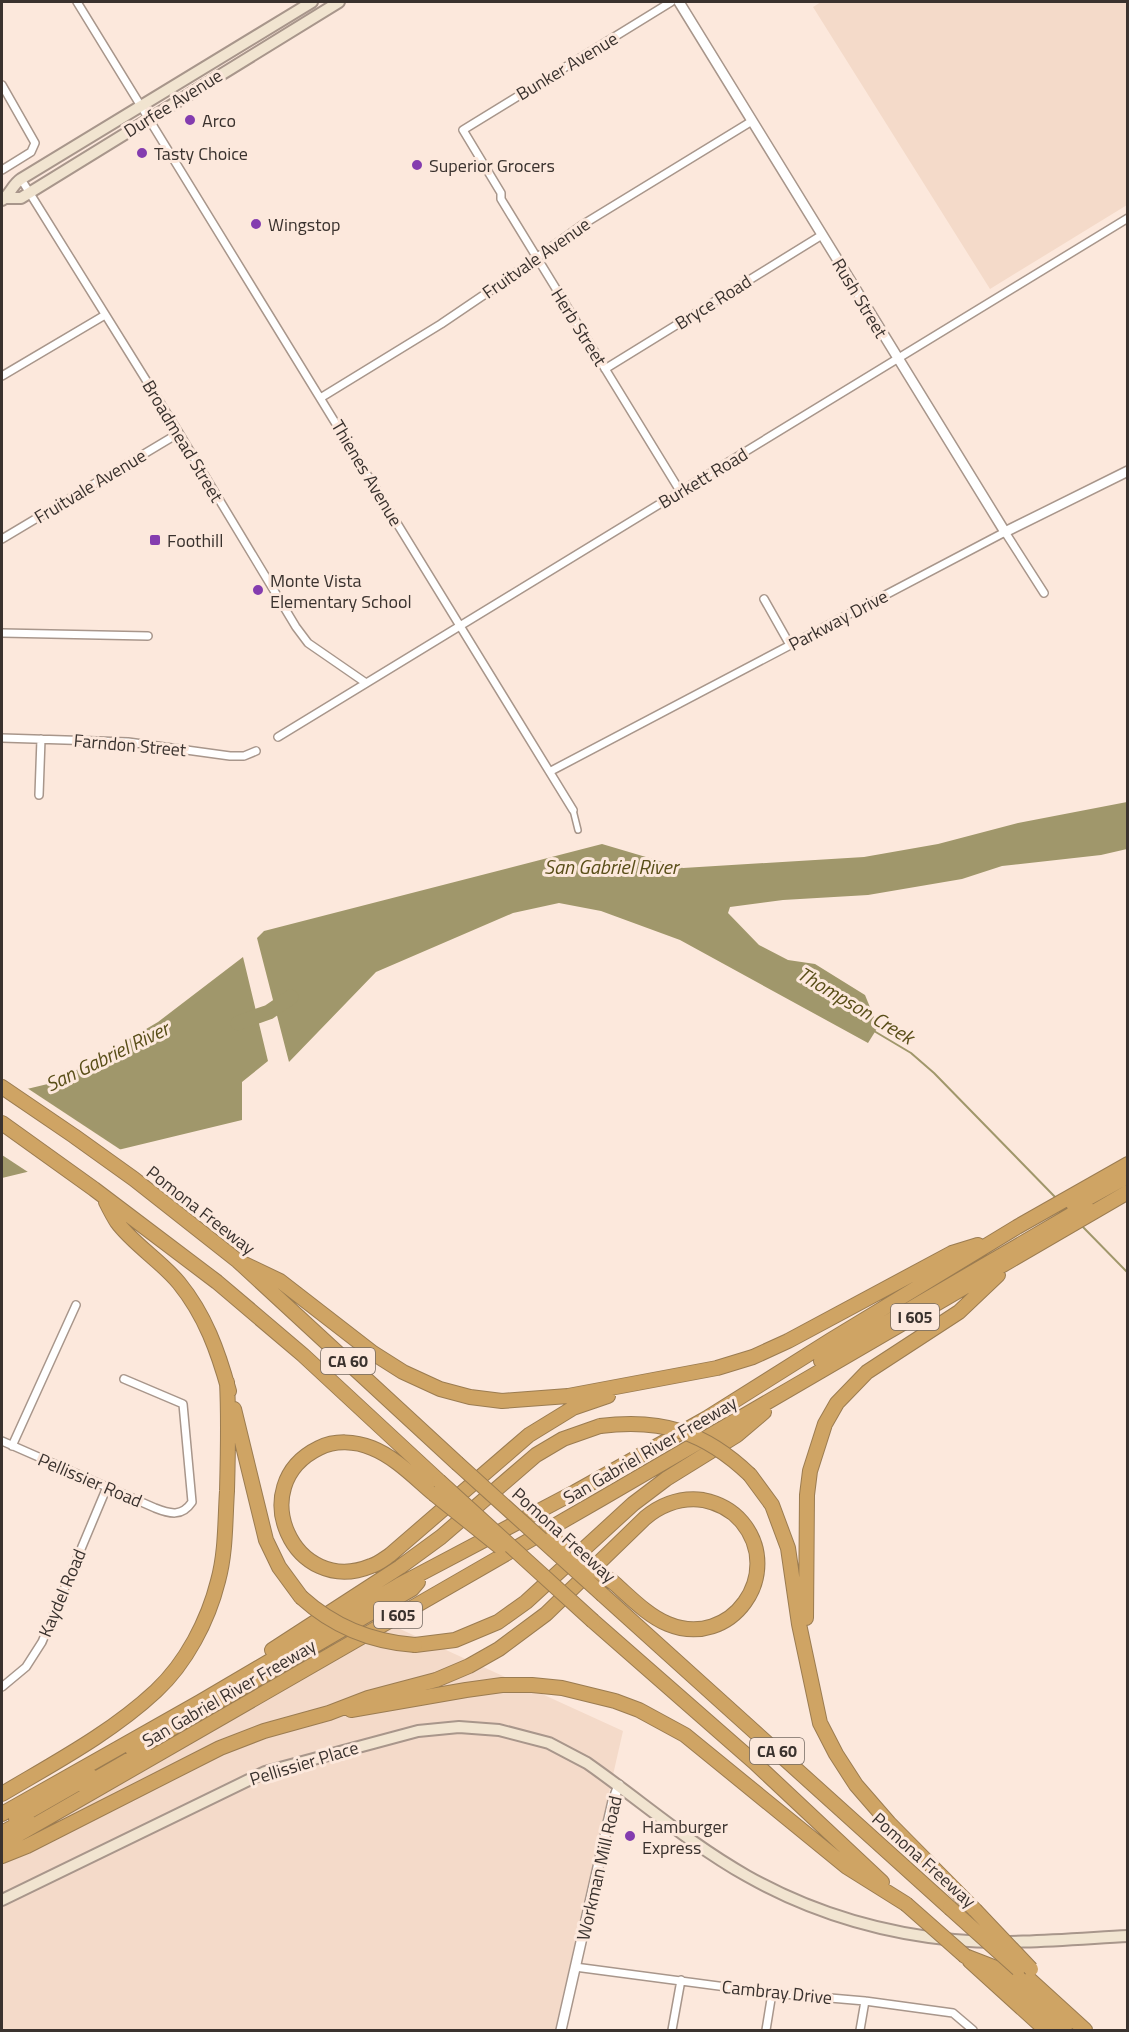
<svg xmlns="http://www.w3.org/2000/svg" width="1129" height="2032" font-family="'Titillium Web',sans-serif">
<rect width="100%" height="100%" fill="#fce8dc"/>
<path fill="#f4dac9" d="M821 2H1127V205L990 289 813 7Z
M376 1618 623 1731 555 2030H2V1829Z"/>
<path fill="#a0976b" d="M1127 802V849L1101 855 1002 866 962 879 868 895 783 900 730 907 728 913 759 945 788 960 815 964 865 995 878 1027 868 1043 680 940 601 911 559 903 513 913 376 972 289 1062 257 938 264 931 602 844 683 868 864 857 938 844 1018 823Z
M243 957 268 1061 242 1082V1120L2 1178V1095L56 1082 158 1022Z"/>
<path fill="#fce8dc" d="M24 1086 124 1152 31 1174 2 1155V1092Z"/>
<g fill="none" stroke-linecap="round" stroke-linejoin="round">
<path stroke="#a0976b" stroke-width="2" d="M874 1031 911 1053 934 1073 1057 1199
M1081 1225 1128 1273"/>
<path stroke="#a0976b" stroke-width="15" d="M238 1023 269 1012 291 997"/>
<g stroke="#a8968b" stroke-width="8">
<path id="pedestrian" d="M573 810 578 830"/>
</g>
<g stroke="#a8968b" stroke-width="10">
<path id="minor" d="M77 2 573 810
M671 2 463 130 501 193V199L680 491
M2 85 35 143 31 152 2 170
M21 179 179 433 296 627 308 643 366 683
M605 369 822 235
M2 376 105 315
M322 397 441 324 497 286 582 225 752 121
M2 539 179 433
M764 599 790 645
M2 633 148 636
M278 737 1128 218
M2 738 128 742 230 756H244L256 751
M551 771 1005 532 1044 593
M39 795 41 739
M2 1441 155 1508C170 1514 182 1517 192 1502L183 1404 124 1379
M12 1446 76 1305
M2 1687 26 1667 42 1642 107 1487
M575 1967 772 1993 865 2001 953 2013 973 2030
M672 2030 681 1980
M766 2030 772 1993
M860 2030 865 2001"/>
</g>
<g stroke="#a8968b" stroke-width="12">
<path id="tertiary" d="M679 2 1005 532 1128 471
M561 2030 613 1801 619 1785"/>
</g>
<g stroke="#a8968b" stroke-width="14">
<path id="secondary" d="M5 198H21L339 2
M2 200C10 195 12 185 21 179L312 2
M2 1900 265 1772 418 1731 459 1727 499 1730 549 1743 587 1763C640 1800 690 1844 747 1876 811 1912 881 1933 954 1940 1010 1945 1072 1939 1128 1936"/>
</g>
<g stroke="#9b7c51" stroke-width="16">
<path id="motorway" d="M2 1087 74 1136 134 1179 238 1261 457 1463
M2 1123 94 1189 217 1282 303 1355 439 1481
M106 1202C109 1208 113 1216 117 1222 132 1243 162 1262 179 1283 205 1315 218 1351 229 1391
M1074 1206 1128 1176
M238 1261 280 1281 373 1353 403 1372 440 1389 470 1397 502 1401 568 1396 717 1368 753 1357 788 1341 952 1253 978 1245
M821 1361 1086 1206
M234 1409 266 1540 279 1567 301 1597
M750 1475 772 1505 788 1548 799 1624 820 1723 836 1754 856 1785 889 1823 975 1910
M434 1494C415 1478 395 1457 372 1448 355 1441 335 1440 319 1448 243 1485 294 1598 371 1566 378 1564 384 1559 390 1555L529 1435 573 1408 608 1396
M603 1595 950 1908
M806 1618 807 1495 810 1471 825 1424 837 1403 867 1372 959 1312 998 1275
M593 1621 754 1762 882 1882
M415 1645 455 1640 498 1622 526 1602 633 1504 666 1479 737 1435 764 1412
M272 1650 400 1567 441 1537 536 1455 563 1439 600 1426
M351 1710 466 1690 502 1685H532L562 1688 615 1701 639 1710 685 1735 847 1867 906 1904
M133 1751 412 1589 418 1582
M85 1785 144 1751
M2 1794C54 1763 111 1733 156 1691 186 1663 208 1621 218 1581 226 1552 225 1521 227 1491 228 1454 229 1419 227 1382
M2 1814 200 1702 399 1585 575 1492 707 1418 831 1340 1017 1227 1128 1164
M16 1819 91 1776
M2 1833 27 1819
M2 1844 601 1499 1128 1192
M2 1856 27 1846 220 1748 264 1731 329 1713 368 1698 436 1680 469 1666 499 1649 546 1614 645 1518C662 1504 680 1497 703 1500 718 1503 732 1510 742 1522 785 1574 731 1650 668 1624 648 1616 630 1597 614 1583
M965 1956 996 1968 1065 2030
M970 1961 1046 2030
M1018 1969 1085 2030"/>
</g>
<use href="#pedestrian" stroke="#fff" stroke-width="5"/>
<use href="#minor" stroke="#fff" stroke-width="7"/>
<use href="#tertiary" stroke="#fff" stroke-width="9"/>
<use href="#secondary" stroke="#f1e4d0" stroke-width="10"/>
<use href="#motorway" stroke="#cfa464" stroke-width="14"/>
<g stroke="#9b7c51" stroke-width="16" stroke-linecap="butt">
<path id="motorway-bridge" d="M600 1426C662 1418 705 1432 750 1475
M457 1463 603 1595
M439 1481 593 1621
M434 1494 500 1547
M552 1538 614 1583
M301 1597C334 1627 371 1642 415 1645
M906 1904 965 1956
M950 1908 1018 1969
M975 1910 1031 1969"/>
</g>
<use href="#motorway-bridge" stroke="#cfa464" stroke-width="14"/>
</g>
<g fill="#843caf" stroke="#fce8dc" stroke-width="2">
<circle cx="190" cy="120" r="6"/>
<circle cx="142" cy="153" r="6"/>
<circle cx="417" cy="165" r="6"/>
<circle cx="256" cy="224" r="6"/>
<rect x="149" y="534" width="12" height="12" rx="3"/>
<circle cx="258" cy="590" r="6"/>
<circle cx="630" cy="1836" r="6"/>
</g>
<g text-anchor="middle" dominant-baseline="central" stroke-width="6" stroke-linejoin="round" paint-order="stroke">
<g fill="#fce8dc" stroke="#746962" stroke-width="1.5">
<rect x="891" y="1304" width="48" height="26" rx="4.5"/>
<rect x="321" y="1348" width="54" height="26" rx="4.5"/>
<rect x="374" y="1602" width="48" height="26" rx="4.5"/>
<rect x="750" y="1738" width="54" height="26" rx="4.5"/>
</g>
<g font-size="16" font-weight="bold" fill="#3a322e">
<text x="915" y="1317">I 605</text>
<text x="348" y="1361">CA 60</text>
<text x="398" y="1615">I 605</text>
<text x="777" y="1751">CA 60</text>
</g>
<g font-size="18" fill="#3a322e" stroke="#fce8dc">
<text transform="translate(567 66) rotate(-31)">Bunker Avenue</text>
<text transform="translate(173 103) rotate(-32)">Durfee Avenue</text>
<text transform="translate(536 258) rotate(-35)">Fruitvale Avenue</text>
<text transform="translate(860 298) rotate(59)">Rush Street</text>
<text transform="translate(713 302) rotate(-32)">Bryce Road</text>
<text transform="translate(579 327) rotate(58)">Herb Street</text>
<text transform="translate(183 441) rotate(59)">Broadmead Street</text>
<text transform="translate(367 473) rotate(59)">Thienes Avenue</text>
<text transform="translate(703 478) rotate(-31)">Burkett Road</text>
<text transform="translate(90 486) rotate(-31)">Fruitvale Avenue</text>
<text transform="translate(838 620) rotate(-28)">Parkway Drive</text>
<text transform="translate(130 745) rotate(5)">Farndon Street</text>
<text transform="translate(201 1210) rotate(38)">Pomona Freeway</text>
<text transform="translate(650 1450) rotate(-30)">San Gabriel River Freeway</text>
<text transform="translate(90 1480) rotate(23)">Pellissier Road</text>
<text transform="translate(564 1535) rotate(42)">Pomona Freeway</text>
<text transform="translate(62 1593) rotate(-67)">Kaydel Road</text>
<text transform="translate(229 1693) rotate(-30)">San Gabriel River Freeway</text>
<text transform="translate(304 1763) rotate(-17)">Pellissier Place</text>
<text transform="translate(924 1860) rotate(42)">Pomona Freeway</text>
<text transform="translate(599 1868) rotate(-77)">Workman Mill Road</text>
<text transform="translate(777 1992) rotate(6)">Cambray Drive</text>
</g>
<g font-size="18" fill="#3a322e" stroke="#fce8dc" text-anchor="start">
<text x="202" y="120">Arco</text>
<text x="154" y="153">Tasty Choice</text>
<text x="429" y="165">Superior Grocers</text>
<text x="268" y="224">Wingstop</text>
<text x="167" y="540">Foothill</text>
<text x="270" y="580">Monte Vista<tspan x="270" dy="21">Elementary School</tspan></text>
<text x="642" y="1826">Hamburger<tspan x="642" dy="21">Express</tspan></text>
</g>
<g font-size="20" font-style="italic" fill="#594e18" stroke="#fce8dc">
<text x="611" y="866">San Gabriel River</text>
<text transform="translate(856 1005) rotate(31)">Thompson Creek</text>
<text transform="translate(107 1056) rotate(-26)">San Gabriel River</text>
</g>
</g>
<rect width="1129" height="2032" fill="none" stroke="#3a322e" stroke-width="6"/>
</svg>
